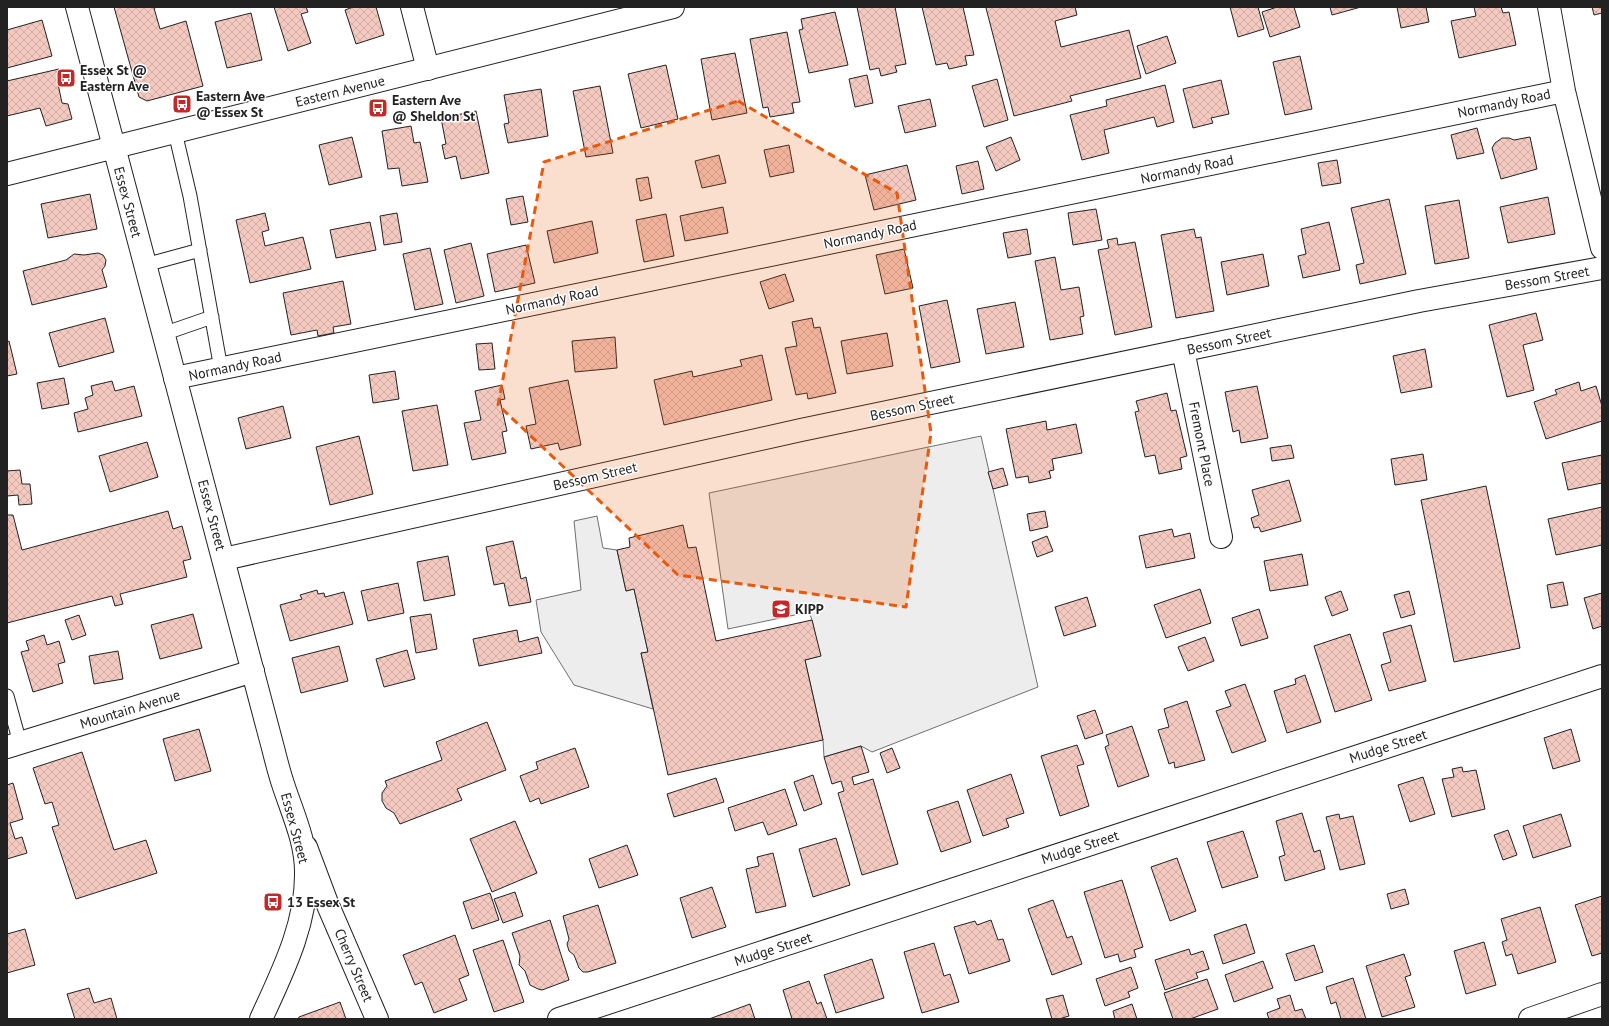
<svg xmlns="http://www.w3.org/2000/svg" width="1609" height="1026" font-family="'PT Sans',sans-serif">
<defs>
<pattern id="building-cross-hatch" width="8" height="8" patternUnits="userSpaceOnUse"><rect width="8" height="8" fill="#f3c9c0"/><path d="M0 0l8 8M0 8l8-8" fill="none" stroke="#d0aca5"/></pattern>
</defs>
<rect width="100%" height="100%" fill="#fff"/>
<path fill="#ededed" stroke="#6f6f6f" d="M981 436 1038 687 872 752 861 746 824 757 823 740 805 660 820 656 812 620 809 612 728 629 709 493Z
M597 516 603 548 617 550 626 591 634 589 648 652 641 653 653 709 574 685 541 632 536 600 581 590 574 521Z"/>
<path fill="url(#building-cross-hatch)" stroke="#222" d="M114 7H159L154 8 160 29 186 21 203 86 147 101 139 97Z
M274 7H306L308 12 301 14 311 43 288 51Z
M353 7H376L384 35 356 44 345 10Z
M857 7H895L906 64 895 66 897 72 881 76 879 68 870 70Z
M922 7H963L974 55 965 56 967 65 949 69 947 63 936 65Z
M988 7H1075L1077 15 1055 21 1061 47 1129 30 1141 78 1070 96 1072 101 1014 116 986 8Z
M1230 7H1258L1264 29 1238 37Z
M1277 7H1294L1300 27 1270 37 1262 12Z
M1330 7H1361L1332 15Z
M1397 7H1426L1429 22 1401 28Z
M1474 7H1501L1503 13 1509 12 1516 45 1459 58 1451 21 1476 16Z
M1592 7H1602V13L1594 15Z
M835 12 848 65 809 73 799 30 803 29 801 19Z
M251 13 262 60 227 68 215 22Z
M42 20 52 56 7 68V30Z
M787 32 800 102 792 103 794 113 770 117 768 107 763 108 750 39Z
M1167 36 1176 63 1146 74 1137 46Z
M735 53 747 113 712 120 701 59Z
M1300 56 1312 109 1285 115 1273 62Z
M666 65 678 119 641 128 628 74Z
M59 69 62 83 58 84 62 103 68 104 72 119 46 126 40 108 7 116V81Z
M867 75 873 103 855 107 849 79Z
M997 79 1008 120 984 127 972 86Z
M1221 80 1229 114 1211 118 1213 123 1193 128 1183 89Z
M1165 85 1174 122 1157 127 1154 117 1104 130 1109 153 1082 160 1070 115 1107 106 1106 100Z
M600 86 613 153 586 157 573 91Z
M541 89 548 136 508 143 504 124 509 123 504 95Z
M930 99 936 126 905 133 898 106Z
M476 111 489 173 461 179 456 156 445 159 442 145 446 144 441 118Z
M411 126 414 143 420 142 428 182 402 186 399 168 388 169 382 131Z
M1477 128 1484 153 1457 159 1451 135Z
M352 137 362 177 329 185 319 145Z
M1011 137 1020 160 996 171 986 147Z
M1530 137 1537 169 1501 179 1492 148 1495 143 1502 138H1509L1514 140Z
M789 145 794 172 770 177 764 150Z
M719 155 726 183 702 188 695 161Z
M1337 160 1341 183 1322 186 1318 163Z
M978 161 984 189 962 194 956 166Z
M907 165 916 200 874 210 865 175Z
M648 177 652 198 640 201 636 179Z
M90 194 97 229 48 238 41 204Z
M523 196 528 222 511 225 506 199Z
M1548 197 1555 234 1508 243 1500 207Z
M1389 199 1406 274 1360 284 1356 265 1364 263 1351 208Z
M1459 200 1469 258 1435 264 1425 206Z
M723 207 728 233 685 241 680 216Z
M1096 209 1102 240 1073 245 1068 213Z
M265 213 269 230 262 232 265 246 303 237 311 269 250 283 236 220Z
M397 213 402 242 384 245 380 216Z
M666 214 674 256 644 262 636 220Z
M592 221 598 253 554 263 547 231Z
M370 222 376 250 336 258 330 230Z
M1329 222 1340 270 1303 278 1298 256 1306 254 1301 229Z
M1027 229 1031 254 1008 258 1003 233Z
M1194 229 1196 238 1201 237 1214 311 1176 318 1161 235Z
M1117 238 1118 245 1135 242 1152 327 1115 335 1098 250 1109 248 1107 240Z
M471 243 484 296 456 303 444 250Z
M526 245 535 283 495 292 487 254Z
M430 248 443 304 415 310 403 254Z
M904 249 913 288 885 294 876 255Z
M98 253 103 255 106 260 105 266 102 270 107 287 32 305 23 271 66 260 74 254 84 255Z
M1263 254 1269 286 1227 295 1221 262Z
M1055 257 1061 290 1079 287 1084 316 1080 317 1083 334 1050 340 1035 261Z
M785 274 794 301 769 309 760 282Z
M343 281 351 324 333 327 334 333 318 336 317 330 291 335 283 293Z
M947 300 960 362 931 368 919 306Z
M1015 302 1024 347 986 354 977 309Z
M1536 313 1543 340 1523 345 1534 390 1507 397 1489 325Z
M105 318 114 352 59 367 49 333Z
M812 318 814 328 820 327 836 393 808 399 807 393 796 395 785 348 797 346 792 322Z
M887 333 893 366 847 374 841 341Z
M615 337 617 368 575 372 572 341Z
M9 341 17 374 7 376V342Z
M492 343 495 369 479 370 476 344Z
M1425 349 1432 387 1401 393 1393 356Z
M762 355 772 400 664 425 654 380 692 371 693 377 742 366 740 360Z
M395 371 399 399 373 403 369 375Z
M64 378 69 404 42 409 37 383Z
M568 380 581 445 560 450 558 443 531 449 526 426 536 424 529 388Z
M112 381 115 391 134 386 142 416 78 432 74 413 88 409 85 398 93 395 91 386Z
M1579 382 1581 391 1596 386 1602 406V421L1546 439 1534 402 1557 394 1555 390Z
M502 385 505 399 500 400 507 431 502 432 506 453 472 460 464 423 481 420 475 391Z
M1257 386 1268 438 1241 443 1239 430 1233 432 1225 392Z
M1167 393 1171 411 1176 410 1187 456 1180 458 1182 469 1159 474 1155 455 1145 457 1135 412 1139 411 1136 401Z
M437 405 448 465 413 471 402 411Z
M283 406 291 438 246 449 238 418Z
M1046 421 1047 430 1076 424 1082 453 1052 459 1054 470 1049 471 1051 478 1029 483 1028 476 1016 478 1006 429Z
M359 436 373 494 330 505 316 447Z
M147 442 158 477 110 492 99 456Z
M1291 445 1294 458 1272 461 1270 448Z
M1423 454 1427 480 1395 485 1391 459Z
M1602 455V483L1568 490 1562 463Z
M1003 468 1008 485 993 489 988 472Z
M20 470 22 484H30L32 504 19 505 18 495 7 496V471Z
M1289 480 1301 521 1261 532 1259 527 1254 528 1251 518 1259 515 1252 490Z
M1486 486 1520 648 1454 662 1421 500Z
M1602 507V545L1556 555 1548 519Z
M168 511 173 529 182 526 191 559 183 561 187 577 120 594 123 604 115 606 112 596 7 623V515H13L22 550Z
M1045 511 1048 527 1030 531 1027 514Z
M683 525 688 548 696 547 716 641 812 620 821 656 805 660 823 740 668 775 641 653 648 652 634 589 626 591 617 550 630 547 629 538Z
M1172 529 1174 537 1190 533 1195 558 1146 568 1139 536Z
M1047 536 1053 551 1037 557 1032 542Z
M513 541 521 579 526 577 531 602 509 606 504 583 494 585 486 547Z
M1302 554 1308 585 1270 591 1264 561Z
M448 556 455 595 424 601 417 562Z
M1563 582 1568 605 1551 608 1547 585Z
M398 583 404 613 368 621 361 591Z
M1200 589 1211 623 1166 638 1154 605Z
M317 590 318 594 324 593 325 597 344 592 353 624 290 641 280 605 302 599 300 595Z
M1341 591 1348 610 1332 616 1325 597Z
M1409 591 1415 614 1401 618 1394 595Z
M1602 593V626L1593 629 1584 598Z
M1087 597 1096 626 1064 636 1055 607Z
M1259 609 1268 638 1241 646 1232 618Z
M193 614 202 648 160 659 151 625Z
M431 614 437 649 416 653 410 617Z
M79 615 86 635 72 640 65 620Z
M1411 625 1426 681 1389 691 1381 665 1391 662 1383 633Z
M517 630 519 642 538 637 542 653 479 666 473 639Z
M1350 634 1372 700 1335 712 1314 646Z
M44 635 47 645 59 641 65 662 58 664 63 683 33 692 21 652 29 650 26 641Z
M1205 637 1214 661 1188 671 1178 647Z
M339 646 348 681 301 693 292 658Z
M407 650 415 679 384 687 376 659Z
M118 651 123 679 94 684 89 656Z
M1305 675 1321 722 1287 733 1274 691 1296 684 1295 679Z
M1245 684 1266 741 1232 753 1216 711 1231 706 1225 691Z
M1187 701 1205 760 1175 768 1174 762 1169 764 1158 730 1169 727 1164 709Z
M1095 710 1103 733 1085 739 1077 716Z
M487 722 506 770 457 789 462 800 400 824 394 813 386 808 382 801V793L387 786 385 781 442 760 436 742Z
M1132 726 1149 776 1118 787 1105 747 1109 745 1106 735Z
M199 729 211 771 175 781 163 739Z
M1571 729 1580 761 1553 769 1544 738Z
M1077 745 1084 764 1077 766 1089 806 1060 816 1041 756Z
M861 746 869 772 852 777 854 785 873 779 898 864 862 875 838 793 844 791 841 781 832 784 824 757Z
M575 748 589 787 541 804 539 798 530 802 520 776 538 769 536 762Z
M892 748 900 768 887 773 880 753Z
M82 752 114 850 146 840 157 873 76 899 52 827 59 825 52 802 45 804 33 768Z
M1462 767 1463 772 1476 770 1485 809 1452 817 1442 779 1454 777 1452 769Z
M1011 774 1024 813 1006 819 1009 827 983 836 967 790Z
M813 775 822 804 804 811 794 782Z
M1423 777 1435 814 1410 822 1398 785Z
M716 778 724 802 674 817 667 794Z
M13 783 23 819 10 823 15 839 22 837 27 853 7 859V785Z
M785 789 797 825 768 835 763 822 735 831 728 808Z
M958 801 971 842 941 852 927 811Z
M1302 813 1314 852 1320 850 1325 869 1285 881 1279 857 1285 855 1276 821Z
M1339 814 1340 819 1353 816 1365 864 1340 870 1326 817Z
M1561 814 1571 846 1533 858 1523 826Z
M515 821 537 873 492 892 470 839Z
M1508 830 1517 855 1503 860 1494 835Z
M1243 831 1258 877 1222 888 1207 842Z
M836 838 850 885 813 897 799 849Z
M627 845 638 875 599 888 589 859Z
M773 853 786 906 756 913 746 869 759 866 757 857Z
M1177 858 1196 911 1170 921 1151 867Z
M1122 880 1143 947 1134 950 1136 957 1120 962 1118 954 1105 958 1084 892Z
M712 887 726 927 692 938 680 898Z
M1405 889 1409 904 1391 909 1387 894Z
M515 892 523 916 503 923 494 899Z
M490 893 499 920 472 929 463 902Z
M1602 896V953L1592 956 1575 905Z
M1053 900 1067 938 1072 936 1082 964 1052 975 1028 909Z
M598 905 616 963 588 972H583L579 968 574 955 569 951 567 944 569 939 563 916Z
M1540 907 1556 962 1518 974 1512 954 1506 956 1502 942 1507 940 1501 919Z
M550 920 569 980 542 990 538 989 530 985 525 971 519 965 520 956 512 933Z
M991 920 998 940 1003 939 1010 961 969 974 954 927 975 921 977 925Z
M1246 924 1255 953 1223 964 1214 935Z
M25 929 35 965 7 973V934Z
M455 935 469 975 459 979 467 1000 434 1013 422 982 415 985 403 955Z
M503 940 524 1002 494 1012 473 950Z
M1484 942 1496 985 1466 994 1454 951Z
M934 943 944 976 950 974 959 1002 922 1013 904 952Z
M1314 945 1323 972 1295 981 1286 954Z
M1189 949 1191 955 1203 951 1209 969 1196 973 1198 978 1165 990 1155 960Z
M1404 954 1411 975 1405 977 1415 1007 1382 1017 1366 966Z
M872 959 884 998 836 1013 824 975Z
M1263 961 1273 988 1234 1002 1225 975Z
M1131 967 1138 988 1128 992 1130 997 1105 1006 1096 979Z
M1353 978 1366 1019H1341L1336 1002 1331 1004 1326 987Z
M1207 979 1218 1009 1190 1019H1173L1164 993Z
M809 981 817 1004 821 1002 827 1019H792L783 990Z
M89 988 94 1003 111 998 117 1019H75L67 994Z
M1063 995 1069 1016 1059 1019H1052L1046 999Z
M1290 995 1295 1011 1302 1009 1306 1019H1269L1267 1013 1280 1008 1277 999Z
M340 1002 346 1019H298L299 1017Z
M750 1004 755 1019H709Z
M1132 1004 1137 1019H1115L1113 1011Z"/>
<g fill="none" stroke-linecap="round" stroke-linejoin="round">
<g stroke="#222" stroke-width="15">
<path id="lane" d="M175 132 190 196 221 369
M145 265 200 250
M163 334 212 317
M7 696 20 743"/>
</g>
<g stroke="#222" stroke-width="24">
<path id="street" d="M412 7 428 69
M1549 7 1564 91 1602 248
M1183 350 1221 537
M175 378 1564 91
M224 559 801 430 1419 301 1602 268
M7 747 253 671
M306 847 327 903 377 1019
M559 1019 1602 676
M1530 1019 1602 994"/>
</g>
<g stroke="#222" stroke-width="24">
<path id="secondary" d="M77 7 273 748C276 760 279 772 283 784 292 812 306 841 306 872 307 924 282 973 261 1019
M7 174 673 7"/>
</g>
<use href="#lane" stroke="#fff" stroke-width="13"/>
<use href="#street" stroke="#fff" stroke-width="22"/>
<use href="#secondary" stroke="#fff" stroke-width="22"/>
</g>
<path fill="#e8590c" fill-opacity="0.2" stroke="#e8590c" stroke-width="3" stroke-dasharray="8 5" stroke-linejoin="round" d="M738 101 897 193 931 433 906 607 678 575 498 405 544 162Z"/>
<defs>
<g id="bus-square" transform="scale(1)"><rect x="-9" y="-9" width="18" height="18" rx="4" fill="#c62828" stroke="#fff"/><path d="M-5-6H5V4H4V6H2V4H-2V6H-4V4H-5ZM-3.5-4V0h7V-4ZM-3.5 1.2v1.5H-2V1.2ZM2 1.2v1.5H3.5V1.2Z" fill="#fff"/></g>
<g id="school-square" transform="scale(1)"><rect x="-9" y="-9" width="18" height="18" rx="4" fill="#c62828" stroke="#fff"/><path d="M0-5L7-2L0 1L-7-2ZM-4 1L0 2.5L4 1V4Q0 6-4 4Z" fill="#fff"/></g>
</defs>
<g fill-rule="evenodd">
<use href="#bus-square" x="66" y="78"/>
<use href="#bus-square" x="182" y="104"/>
<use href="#bus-square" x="378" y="108"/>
<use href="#school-square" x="781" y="609"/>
<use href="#bus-square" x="273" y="902"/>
</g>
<g text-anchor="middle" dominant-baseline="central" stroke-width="3" stroke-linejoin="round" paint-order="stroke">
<g font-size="14" font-weight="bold" fill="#222" stroke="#fff" text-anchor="start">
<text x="80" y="70">Essex St @<tspan x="80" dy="16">Eastern Ave</tspan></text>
<text x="196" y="96">Eastern Ave<tspan x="196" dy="16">@ Essex St</tspan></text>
<text x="392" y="100">Eastern Ave<tspan x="392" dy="16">@ Sheldon St</tspan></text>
<text x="795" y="609">KIPP</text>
<text x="287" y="902">13 Essex St</text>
</g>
<g font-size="14" fill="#222" stroke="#fff">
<text transform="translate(340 91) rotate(-14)">Eastern Avenue</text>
<text transform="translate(1504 103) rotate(-12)">Normandy Road</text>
<text transform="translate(1187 169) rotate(-12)">Normandy Road</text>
<text transform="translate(128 202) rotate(75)">Essex Street</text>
<text transform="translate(870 234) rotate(-12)">Normandy Road</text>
<text transform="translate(1547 278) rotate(-10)">Bessom Street</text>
<text transform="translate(552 300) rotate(-12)">Normandy Road</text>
<text transform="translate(1229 341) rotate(-12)">Bessom Street</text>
<text transform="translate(235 366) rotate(-12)">Normandy Road</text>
<text transform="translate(912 407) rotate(-12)">Bessom Street</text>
<text transform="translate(1202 444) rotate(79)">Fremont Place</text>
<text transform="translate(595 476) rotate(-13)">Bessom Street</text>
<text transform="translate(212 515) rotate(75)">Essex Street</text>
<text transform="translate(130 709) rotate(-17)">Mountain Avenue</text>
<text transform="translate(1388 746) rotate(-18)">Mudge Street</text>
<text transform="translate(295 828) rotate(75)">Essex Street</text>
<text transform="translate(1080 847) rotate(-18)">Mudge Street</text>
<text transform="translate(773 949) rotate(-18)">Mudge Street</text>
<text transform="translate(354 965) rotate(67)">Cherry Street</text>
</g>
</g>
<rect width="1609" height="1026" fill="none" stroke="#222222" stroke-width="16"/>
</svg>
